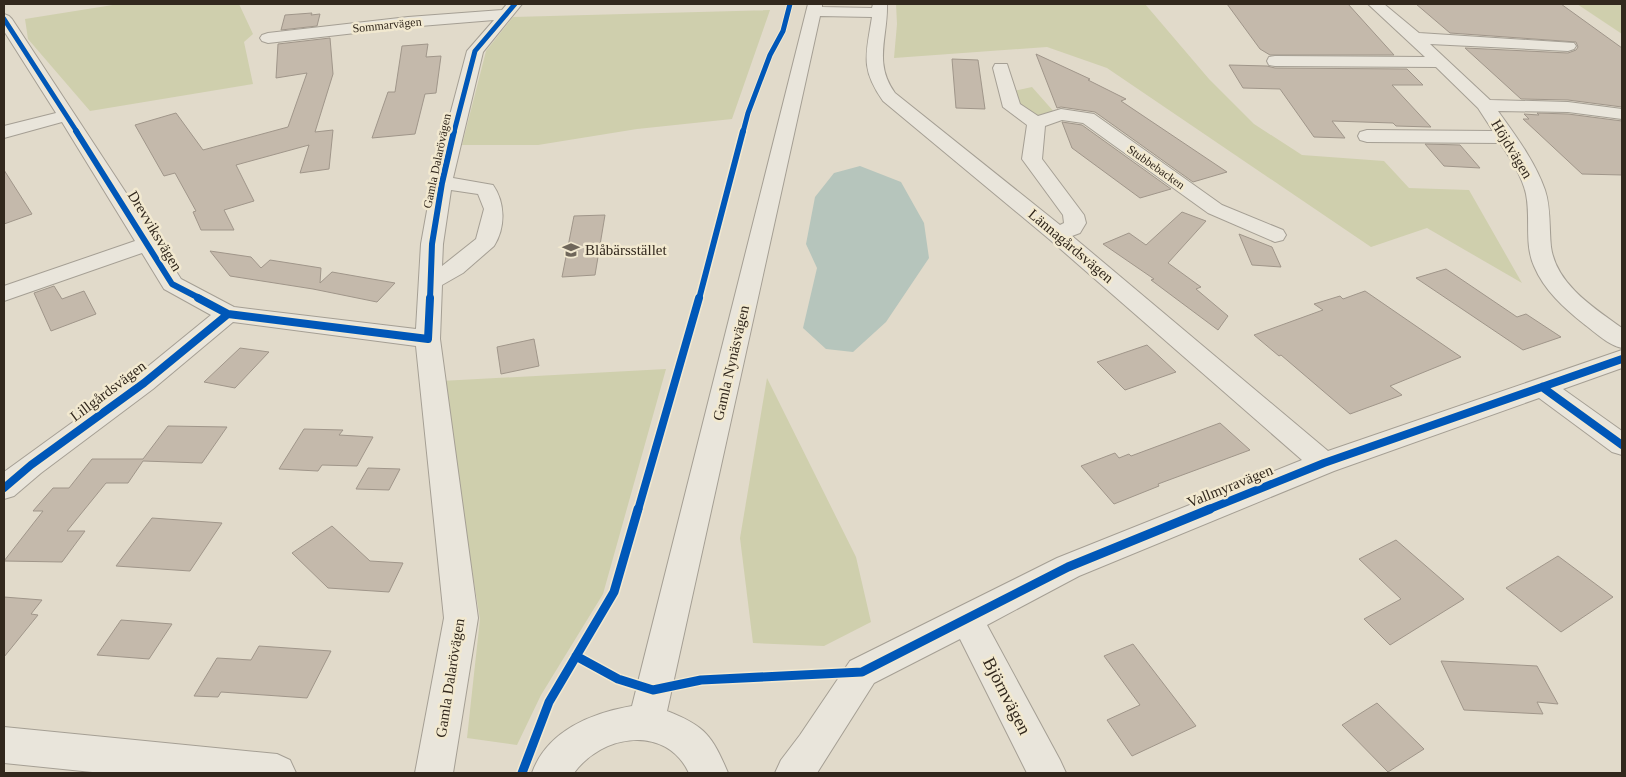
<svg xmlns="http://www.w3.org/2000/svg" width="1626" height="777" font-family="Georgia,serif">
<rect width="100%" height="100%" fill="#e1daca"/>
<path fill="#cfcfad" d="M119 4H239L253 34 244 42 253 84 90 111 28 39 25 19Z
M896 4H1145L1209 79 1254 124 1302 155 1384 161 1409 188 1469 190 1522 283 1427 228 1371 247 1107 68 1047 47 894 58 897 24Z
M1577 4H1622V34Z
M770 10 732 119 637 129 538 145H462L486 51 513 17Z
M1032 87 1055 113 1037 120 1018 107 1014 91Z
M666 369 603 594 541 695 517 745 467 738 480 619 441 381Z
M767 378 856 557 871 622 824 646 753 643 740 538Z"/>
<path fill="#b6c5bc" d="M860 166 901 182 924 223 929 258 886 322 853 352 826 349 803 328 817 268 806 244 815 197 834 173Z"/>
<path fill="#c4b9ab" stroke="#a0968a" d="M1227 4H1348L1394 55H1270L1260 49Z
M1416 4H1561L1622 48V107L1568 100 1521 99 1465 48 1568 53 1576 50 1578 47 1576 42 1450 33Z
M312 13 311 15 320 14 317 26 281 30 285 15Z
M330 38 333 74 315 132 333 130 329 169 300 173 309 145 236 165 254 201 224 210 234 230H201L193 212 196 211 175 173 164 176 135 125 176 113 203 150 288 127 307 73 276 78 278 44Z
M428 44 426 57 441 56 436 93 425 94 415 134 372 138 388 92H395L402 46Z
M1036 54 1090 79 1088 80 1126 99 1121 101 1227 172 1193 182 1095 112 1061 107 1057 108Z
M952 59 978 60 985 109 956 108Z
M1229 65 1267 66 1275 68 1407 69 1423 85H1392L1431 127 1396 126 1393 123 1332 121 1345 138 1314 137 1280 89 1243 88Z
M1537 113 1568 114 1622 121V175L1582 174 1523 119H1529L1524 114 1539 115Z
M1062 122 1082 125 1171 189 1140 198 1072 148Z
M1425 144 1460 145 1480 168 1444 166Z
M4 170 32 214 4 224Z
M1182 212 1206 221 1168 263 1201 287 1196 289 1228 316 1218 330 1151 280 1154 279 1103 244 1129 233 1146 245Z
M605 215 595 275 562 277 574 216Z
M1239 234 1272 247 1281 267 1252 265Z
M210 251 251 257 261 268 270 260 321 268 320 283 332 272 395 283 377 302 313 289 230 276Z
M1446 269 1517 317 1526 314 1561 337 1523 350 1416 278Z
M54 286 62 299 84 291 96 314 51 331 34 293Z
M1365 291 1461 357 1390 386 1402 395 1350 414 1281 355 1279 356 1254 335 1323 310 1314 304 1340 296 1343 299Z
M534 339 539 366 501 374 497 347Z
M1147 345 1176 372 1125 390 1097 362Z
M240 348 269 352 235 388 204 382Z
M1220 423 1250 450 1158 484 1159 486 1114 504 1081 466 1115 453 1119 458 1129 454 1131 456Z
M168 426 227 427 202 463 143 461 128 483H106L67 531H85L62 562 4 561 43 511H33L53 488H69L92 459H143Z
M304 429 343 430 339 435 373 437 357 466 322 465 318 471 279 469Z
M368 468 400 469 389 490 356 489Z
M152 518 222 523 190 571 116 566Z
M332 526 370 561 403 563 389 592 328 588 292 553Z
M1396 540 1464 599 1390 645 1364 619 1401 599 1359 559Z
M1558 556 1613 597 1561 632 1506 588Z
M4 597 42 600 31 614 38 615 4 657Z
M121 620 172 624 149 659 97 655Z
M1133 644 1196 726 1132 756 1107 720 1140 705 1104 656Z
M259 646 331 651 307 698 221 692 218 697 194 696 217 658 251 660Z
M1441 661 1537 666 1558 704 1537 702 1543 714 1464 710Z
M1377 703 1424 749 1388 772 1342 725Z"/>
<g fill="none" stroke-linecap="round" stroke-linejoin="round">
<g stroke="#a59f94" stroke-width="2">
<path id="minor" d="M507 4H522L483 52 453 178 493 185C505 202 506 227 494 246L463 273 442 285 440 339 478 618 453 773H415L444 618 416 346 233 322 153 389 41 473 14 496 4 499V472L135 377 211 315 164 289 142 253 4 301V286L135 241 62 122 4 138V126L56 113 4 31V14L9 16 12 19 132 202 181 279 234 307 416 329 421 244 432 183 467 51 494 20 408 27 268 43 262 41 260 38 262 35 268 33 408 17 502 10ZM451 190 478 194 484 209 476 239 442 266 443 244Z
M808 4H822V7L872 8 873 4H887C888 37 873 63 895 93L1060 225 1064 223 1063 215 1022 159 1027 125 1003 107 993 68 995 64H1007L1020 104 1038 116 1061 109 1094 114 1222 205 1283 230 1286 235 1283 240 1275 242 1208 213 1083 123 1062 120 1045 126 1042 159 1084 215 1086 223 1080 233 1072 236 1328 451 1622 350V368L1563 389 1622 431V455L1612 452 1539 398 1334 471 1079 576 987 625 1060 760 1066 773H1027L960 639 874 683 817 773H775L781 760 800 735 850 661 1057 558 1302 460 1049 239 883 101C860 68 866 55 872 17L820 16 667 711C705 726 712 735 728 773H689C666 724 602 734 574 773H532C547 731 591 713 632 706Z
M1368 4H1384L1419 33 1574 43 1576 46 1574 49 1568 51 1430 44 1490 100 1568 102 1622 109V119L1568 112 1498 111C1515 135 1535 161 1545 190 1551 208 1549 228 1551 247 1556 284 1594 308 1622 328V348C1608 345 1596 333 1584 324 1564 308 1544 290 1534 266 1524 244 1531 218 1526 194 1522 176 1510 158 1500 143L1367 142 1360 140 1358 136 1360 132 1367 130 1493 131 1478 108 1436 67 1275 66 1269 65 1267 61 1269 57 1275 56 1425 57Z
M4 727 277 754 290 760 296 773H102L4 763Z"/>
</g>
<use href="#minor" fill="#e9e5db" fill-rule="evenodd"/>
<g stroke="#f2e9d0" stroke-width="7">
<path id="cycleway-far3" d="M4 19 77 132
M454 132 475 51 515 4
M743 132 748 113 770 55 783 31 790 4"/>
</g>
<g stroke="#f2e9d0" stroke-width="9">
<path id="cycleway-far2" d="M76 131 172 284 201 299
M430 299 432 244 442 183 454 131
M699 299 743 131"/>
</g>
<g stroke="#f2e9d0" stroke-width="11">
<path id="cycleway-far1" d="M198 298 228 314 428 339 430 298
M1542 387 1622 445
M4 488 31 465 144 383 228 314
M638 510 699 298
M1207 510 1324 463 1622 359"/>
</g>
<g stroke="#f2e9d0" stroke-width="12">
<path id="cycleway" d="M576 656 618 679 653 690 701 680 862 672 1068 567 1210 509
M522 773 549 702 614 592 638 509"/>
</g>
<use href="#cycleway-far3" stroke="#0057b8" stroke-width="5"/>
<use href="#cycleway-far2" stroke="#0057b8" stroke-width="6"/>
<use href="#cycleway-far1" stroke="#0057b8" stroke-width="8"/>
<use href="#cycleway" stroke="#0057b8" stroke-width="9"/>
</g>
<defs>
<g id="school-bare" transform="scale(1.35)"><path d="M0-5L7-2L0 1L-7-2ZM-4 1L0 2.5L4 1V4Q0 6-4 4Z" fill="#6f665a" stroke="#f2e9d0" stroke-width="2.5" paint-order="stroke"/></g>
</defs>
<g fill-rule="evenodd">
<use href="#school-bare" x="571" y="250"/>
</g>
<g text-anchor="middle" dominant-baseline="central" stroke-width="5" stroke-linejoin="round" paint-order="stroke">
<g font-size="12" fill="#32281d" stroke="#f2e9d0">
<text transform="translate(387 25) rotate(-6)">Sommarvägen</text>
<text transform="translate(437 161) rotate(-78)">Gamla Dalarövägen</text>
<text transform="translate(1156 167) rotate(35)">Stubbebacken</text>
</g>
<g font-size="15" fill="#32281d" stroke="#f2e9d0">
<text transform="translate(1512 149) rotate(59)">Höjdvägen</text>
<text transform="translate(155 231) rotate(59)">Drevviksvägen</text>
<text transform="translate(1071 246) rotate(40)">Lännagårdsvägen</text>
<text transform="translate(731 363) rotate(-77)">Gamla Nynäsvägen</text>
<text transform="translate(108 391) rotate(-37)">Lillgårdsvägen</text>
<text transform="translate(1230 486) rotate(-22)">Vallmyravägen</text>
<text transform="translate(450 678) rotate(-81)">Gamla Dalarövägen</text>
</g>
<g font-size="15" fill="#32281d" stroke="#f2e9d0" text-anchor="start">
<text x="585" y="250">Blåbärsstället</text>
</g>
<g font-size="18" fill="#32281d" stroke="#f2e9d0">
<text transform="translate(1007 696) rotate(63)">Björnvägen</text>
</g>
</g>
<rect width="1626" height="777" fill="none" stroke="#32281d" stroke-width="10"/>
</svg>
